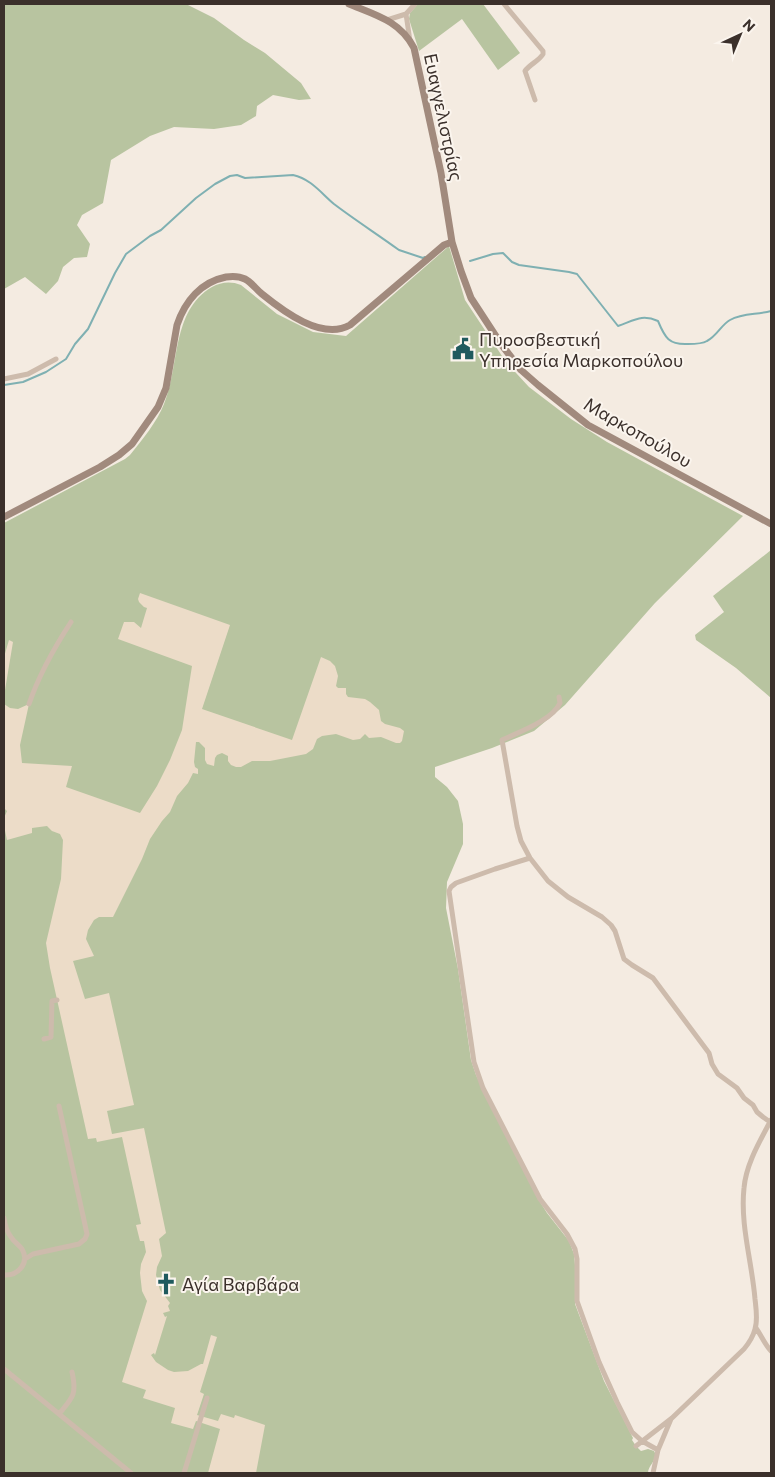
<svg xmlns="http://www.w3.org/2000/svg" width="775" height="1477" font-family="Commissioner,sans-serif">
<rect width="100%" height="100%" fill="#f4ebe1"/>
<path fill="#b8c4a0" d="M4 4H186L214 18 244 40 265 53 301 83 311 99 299 100 273 95 257 106 256 116 241 125 214 129 174 127 150 136 111 160 103 203 82 215 77 225 90 244 87 257 74 258 63 267 58 281 46 294 25 277 4 289Z
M418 4H483L520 53 498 70 462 19 419 51 409 19 410 13Z
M449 246 465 300 506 362 529 387 571 419 607 442 743 516 655 603 565 705 534 731 492 748 435 767V777L447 787 458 801 463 824V844L447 882 446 908 458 969 471 1060 476 1075 537 1197 547 1213 569 1241 574 1254 575 1265V1304L604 1381 633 1438 632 1440 636 1446 641 1451 648 1449 654 1451C659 1459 648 1465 648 1473H4V523L125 459 130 455C142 440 157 422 164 404 180 366 171 311 212 287 221 282 231 281 241 285L277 314 313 332 346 336Z
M771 550V698L736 668 696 640 695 635 724 612 713 596Z"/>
<path fill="#ecdcc8" d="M140 593 230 625 202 709 292 740 321 657 330 661 335 666 338 676 336 686 338 688H346V694L348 697 365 699 370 702 379 710 381 721 385 724 400 728 404 731 402 741 400 743H396L381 737 369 738 365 734 360 739 353 740 336 734 322 736 317 739 313 749 306 754 270 761H252L241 767H236L231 765 228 761V756L222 753 217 755 215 758 214 766 207 764 205 760V748L199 742H196L194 762 195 767 198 769V774L193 773 188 783 177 796 170 812 162 821 150 839 142 859 113 917H99L94 920 88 930 86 939 94 956 73 961 85 999 109 993 134 1105 107 1111 112 1134 144 1128 166 1233 159 1239 162 1256 157 1267 156 1275 160 1290 170 1303 168 1306 170 1311 163 1313 165 1317 167 1316 155 1355 154 1353 151 1355 156 1362 168 1370 174 1372 188 1371 201 1364H203L211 1335 217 1337 200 1392 204 1394 197 1415 218 1421 221 1414 234 1418 235 1415 265 1425 256 1473H208L220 1429 196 1421 193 1429 171 1423 175 1408 143 1398 146 1390 122 1382 147 1301 142 1291 140 1273 141 1264 146 1252 144 1241H140L136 1225 141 1224 122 1137 97 1142 96 1138 88 1139 50 968 46 943 61 879 63 840 60 834 52 831 47 826 32 828V833L7 840 4 826V818L7 811 4 808V704L10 708 18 709 29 704 20 745 22 763 72 766 66 787 140 813 157 786 170 760 182 730 192 666 118 639 124 622H134L141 628 147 608 144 607 139 602 138 599Z
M9 640 13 642 4 696V657Z"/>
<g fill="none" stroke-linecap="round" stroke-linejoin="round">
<path stroke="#7fb0b2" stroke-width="2" d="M470 261 493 254 503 253 512 262 519 265 569 272 577 274 618 326C635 320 642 314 658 321 665 338 669 345 688 344 695 344 702 344 707 341 717 336 721 325 730 320 743 313 757 315 771 311
M4 385 23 382 46 372 66 359 75 344 88 329 115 273 126 254 150 236 161 230 196 198 215 184 230 176 237 175 245 178 293 175C311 179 321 193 334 204 355 220 377 234 399 250L423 258 425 257"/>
<path stroke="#cdbbac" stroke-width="5" d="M504 4 543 51V54C539 61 530 64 525 71L535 100
M406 14 415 4
M387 20 406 14 410 41
M4 379 28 374 56 359
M559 697 560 703C553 720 519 732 502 740L517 826 521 841 530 858 548 881 568 897 602 917 611 925 615 931 624 959 632 965 653 978 709 1053 712 1064 718 1074 737 1088 744 1098 753 1105 757 1112 763 1117 770 1122
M29 704C39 675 54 648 71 622
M530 858 495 869 456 883 451 887 449 891 474 1062 483 1088 540 1199 567 1234 575 1249 577 1259V1301L599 1362 617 1402 632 1432 642 1441 658 1450
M44 1039 51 1037 52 1001 57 1000
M4 1218C5 1225 7 1232 11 1237 14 1242 19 1245 22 1249 30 1263 18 1276 4 1275
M25 1259 33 1254 79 1244 85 1239 87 1234 59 1106
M756 1328C761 1335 765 1345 771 1351
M4 1369 131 1473
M59 1414C73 1397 77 1395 72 1372
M636 1446 672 1418 744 1349C749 1343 753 1337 755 1329 758 1320 756 1308 755 1299 752 1262 740 1225 744 1188 746 1164 760 1141 771 1120
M184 1473 207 1398
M653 1473 658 1450 671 1419"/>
<path stroke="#a18a7d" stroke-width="7" d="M349 4C376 15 400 21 414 48L441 173 452 242 461 271 471 298 501 344 521 370 538 385 588 425 771 524
M4 517 100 467 119 455 132 444 158 407 166 388 177 325C185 301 201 282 226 277 233 276 239 276 245 279 251 282 256 289 262 294 283 311 322 341 350 325L444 245 452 242"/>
</g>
<defs>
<g id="civic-bare" transform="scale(1.725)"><path d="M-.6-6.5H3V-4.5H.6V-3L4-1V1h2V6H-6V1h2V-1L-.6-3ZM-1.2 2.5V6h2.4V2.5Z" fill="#1f5a5e" stroke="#fbf5ee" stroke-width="2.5" paint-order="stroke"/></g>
<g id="church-bare" transform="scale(1.725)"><path d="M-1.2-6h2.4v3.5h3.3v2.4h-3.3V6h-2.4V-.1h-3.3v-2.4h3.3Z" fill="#1f5a5e" stroke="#fbf5ee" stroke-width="2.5" paint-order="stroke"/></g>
</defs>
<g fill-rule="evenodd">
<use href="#civic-bare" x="463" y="349"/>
<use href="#church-bare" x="166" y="1284"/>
</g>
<g text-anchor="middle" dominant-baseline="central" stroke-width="4" stroke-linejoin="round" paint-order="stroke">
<g font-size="18" fill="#3b302b" stroke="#fbf5ee">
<text transform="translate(444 117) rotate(78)">Ευαγγελιστρίας</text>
<text transform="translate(638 432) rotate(30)">Μαρκοπούλου</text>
</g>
<g font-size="18" fill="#3b302b" stroke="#fbf5ee" text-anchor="start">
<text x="479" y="339">Πυροσβεστική<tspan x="479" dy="21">Υπηρεσία Μαρκοπούλου</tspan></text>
<text x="182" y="1284">Αγία Βαρβάρα</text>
</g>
</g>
<rect width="775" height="1477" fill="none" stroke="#3b302b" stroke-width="10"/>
<g transform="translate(740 35) rotate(44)" stroke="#fbf5ee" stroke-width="4" paint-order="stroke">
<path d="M0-4L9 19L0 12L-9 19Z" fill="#3b302b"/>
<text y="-8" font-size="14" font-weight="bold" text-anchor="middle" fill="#3b302b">N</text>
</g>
</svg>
